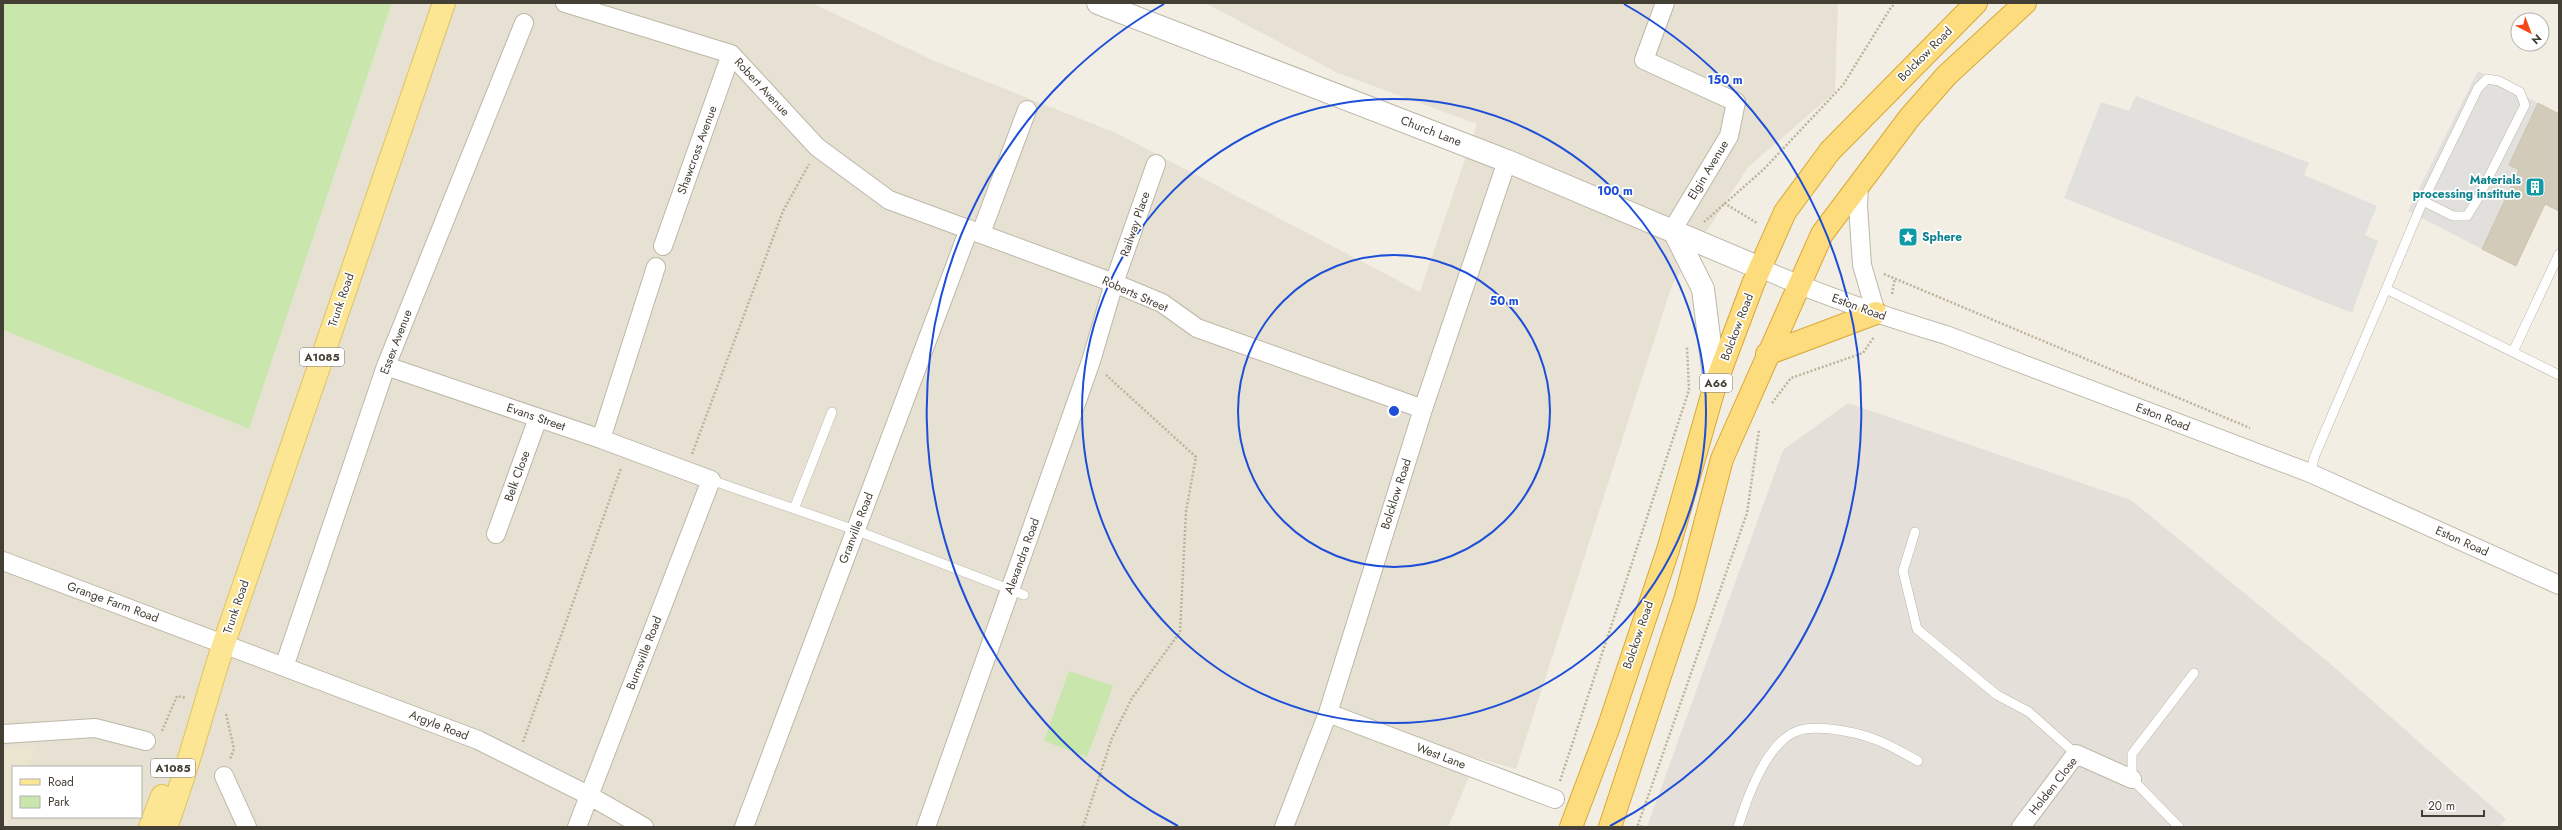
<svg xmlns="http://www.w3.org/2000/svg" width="2562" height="830" font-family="Jost,sans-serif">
<rect width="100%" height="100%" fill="#f2eee4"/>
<path fill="#e6e1d2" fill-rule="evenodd" d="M392 3H812L930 59 1116 133 1420 292 1477 124 1338 73 1205 3H1838L1835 92 1748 167 1672 285 1516 769 1477 758 1448 827H3V330L249 429ZM13 767H141V817H13Z"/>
<path fill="#e4e0d9" d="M1848 403 2131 500 2333 666 2506 819 2499 827H1647L1783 450Z"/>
<path fill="#ebe4ce" d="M36 747 29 767H13V809L6 827H3V748Z"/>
<path fill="#c9e6ad" d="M3 3H392L249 429 3 330Z
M1069 671 1113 686 1087 757 1044 741Z"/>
<path fill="#e2e0dd" d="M2478 71 2538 103 2509 165 2519 170 2482 249 2408 211Z
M2136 96 2309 163 2304 175 2377 206 2365 235 2378 241 2352 313 2064 198 2101 102 2129 111Z"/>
<path fill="#d3cbba" stroke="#cec3ad" d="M2538 103 2559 114V211L2545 204 2516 266 2482 249 2519 170 2509 165Z"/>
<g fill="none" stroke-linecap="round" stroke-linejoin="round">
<g stroke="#bdb7a7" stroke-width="10">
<path id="service" d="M2423 201 2453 216H2467L2477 200 2525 105 2520 92 2499 81 2487 79 2478 88 2423 201 2386 289 2559 375
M2513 352 2559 254
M2310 473 2315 455 2386 289
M711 480 855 530 1024 595
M794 509 832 412
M1915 532 1903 571 1917 629 1997 695 2029 712 2076 754
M1738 827C1747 798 1766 745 1795 732 1813 723 1856 732 1874 739 1889 744 1903 753 1918 761
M2179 827 2132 779V754L2194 673"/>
</g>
<g stroke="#bdb7a7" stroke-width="20">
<path id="minor" d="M565 3 731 54 817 147 889 200 1114 283 1162 303 1197 328 1423 409
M1665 3 1644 60 1736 102 1729 136 1673 229
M1859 185 1858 206 1862 265 1876 313
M981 233 1027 110
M663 246 731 54
M1760 268C1820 295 1883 316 1946 335L2310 473 2559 585
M386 366 601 439 711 480 577 827
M601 439 656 267
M496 534 538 418
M3 561 478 740 590 796 644 827
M284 667 386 366 524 23
M1328 713 1555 799
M3 734 95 728 146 741
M224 776 247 827
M744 827 969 229
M926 827 1091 361 1114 283 1156 164
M1284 827 1328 713 1423 409 1507 161
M2021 827 2076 754 2132 779"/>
</g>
<g stroke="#bdb7a7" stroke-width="24">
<path id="tertiary" d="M1098 3 1507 161 1760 268
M1673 229 1703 289 1715 385"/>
</g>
<g stroke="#e0c363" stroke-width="24">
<path id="primary" d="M150 827 162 796
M166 827C189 767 204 704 224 643L444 3"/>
</g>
<g stroke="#d9a837" stroke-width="24">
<path id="trunk" d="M1767 354 1876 313
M1571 827 1608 729 1668 550 1715 385 1753 284 1785 212 1830 151 1976 3
M1610 827 1685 600 1722 459 1822 234 1910 117 1947 75 2025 3"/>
</g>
<path stroke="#beb399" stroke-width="2.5" stroke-dasharray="2 2" stroke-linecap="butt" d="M1724 203 1757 223
M1704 222 1764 169 1843 85 1890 9 1895 3
M1884 274 2250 428
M1892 294 1895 278
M1772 403 1791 378 1863 353 1874 337
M692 454 783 211 809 164
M226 714 234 749 230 759
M162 731 177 696 186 698
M523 742 621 468
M1560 781 1689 390 1687 347
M1083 827 1112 738 1132 698 1180 632 1186 511 1196 457 1106 375
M1642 827 1638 825 1747 513 1759 430"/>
<use href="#service" stroke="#fff" stroke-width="9"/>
<use href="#minor" stroke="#fff" stroke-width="18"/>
<use href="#tertiary" stroke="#fff" stroke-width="22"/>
<use href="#primary" stroke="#fce593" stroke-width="22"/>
<use href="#trunk" stroke="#fcdc7c" stroke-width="22"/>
</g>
<g fill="none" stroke="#1d4ed8" stroke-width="2">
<circle cx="1394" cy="411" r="156"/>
<circle cx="1394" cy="411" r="312"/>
<path d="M1178 826A468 468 0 0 1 1164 4M1624 4A468 468 0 0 1 1610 826"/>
</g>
<defs>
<g id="building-square" transform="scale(1)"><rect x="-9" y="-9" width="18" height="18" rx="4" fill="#0f9aa8" stroke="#fff"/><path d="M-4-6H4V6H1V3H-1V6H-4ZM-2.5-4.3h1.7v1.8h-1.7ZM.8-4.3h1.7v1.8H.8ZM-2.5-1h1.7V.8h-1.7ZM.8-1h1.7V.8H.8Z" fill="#fff"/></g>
<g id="sight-square" transform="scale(1)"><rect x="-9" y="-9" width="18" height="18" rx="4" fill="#0f9aa8" stroke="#fff"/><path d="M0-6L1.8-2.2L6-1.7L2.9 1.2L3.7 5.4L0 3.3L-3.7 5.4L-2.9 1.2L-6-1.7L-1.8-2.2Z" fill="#fff"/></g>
</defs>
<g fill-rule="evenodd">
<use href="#building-square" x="2535" y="187"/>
<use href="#sight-square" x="1908" y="237"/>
</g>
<g text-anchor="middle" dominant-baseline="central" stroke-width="3.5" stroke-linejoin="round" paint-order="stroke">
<g fill="#fff" stroke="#7c7971" stroke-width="1">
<rect x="300" y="348" width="44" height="18" rx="3"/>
<rect x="1700" y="374" width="32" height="18" rx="3"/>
<rect x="151" y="759" width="44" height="18" rx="3"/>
</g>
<g font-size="11" font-weight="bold" fill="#443f34">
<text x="322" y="357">A1085</text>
<text x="1716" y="383">A66</text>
<text x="173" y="768">A1085</text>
</g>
<g font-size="12" fill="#443f34" stroke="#fff">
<text transform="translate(1925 54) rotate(-45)">Bolckow Road</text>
<text transform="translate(762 87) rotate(47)">Robert Avenue</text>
<text transform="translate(1431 131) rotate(21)">Church Lane</text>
<text transform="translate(697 150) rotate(-70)">Shawcross Avenue</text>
<text transform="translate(1708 170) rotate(-59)">Elgin Avenue</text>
<text transform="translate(1135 224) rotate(-71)">Railway Place</text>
<text transform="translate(1135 294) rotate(24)">Roberts Street</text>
<text transform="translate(341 300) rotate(-71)">Trunk Road</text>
<text transform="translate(1859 307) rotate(20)">Eston Road</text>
<text transform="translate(1737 327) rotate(-69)">Bolckow Road</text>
<text transform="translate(396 342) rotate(-69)">Essex Avenue</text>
<text transform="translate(536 417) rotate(19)">Evans Street</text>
<text transform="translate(2163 417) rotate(21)">Eston Road</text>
<text transform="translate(517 476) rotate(-70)">Belk Close</text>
<text transform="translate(1396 494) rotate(-72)">Bolcklow Road</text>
<text transform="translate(856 528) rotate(-69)">Granville Road</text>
<text transform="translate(2462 541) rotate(24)">Eston Road</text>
<text transform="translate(1022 556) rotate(-70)">Alexandra Road</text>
<text transform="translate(113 602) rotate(20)">Grange Farm Road</text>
<text transform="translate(236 607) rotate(-71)">Trunk Road</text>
<text transform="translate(1638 635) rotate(-71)">Bolckow Road</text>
<text transform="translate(644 653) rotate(-69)">Burnsville Road</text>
<text transform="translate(439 725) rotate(21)">Argyle Road</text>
<text transform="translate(1441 756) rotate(21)">West Lane</text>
<text transform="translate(2053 786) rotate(-52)">Holden Close</text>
</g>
<g font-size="12" font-weight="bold" fill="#0d838f" stroke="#fff" text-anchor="end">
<text x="2521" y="180">Materials<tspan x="2521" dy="14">processing institute</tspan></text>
<text x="1922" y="237" text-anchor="start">Sphere</text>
</g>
</g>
<circle cx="1394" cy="411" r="6" fill="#1d4ed8" stroke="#fff" stroke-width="2"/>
<g font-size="12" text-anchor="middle" font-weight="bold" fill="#1d4ed8" stroke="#fff" stroke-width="3.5" stroke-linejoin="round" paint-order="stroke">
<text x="1725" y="84">150 m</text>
<text x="1615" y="195">100 m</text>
<text x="1504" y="305">50 m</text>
</g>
<rect width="2562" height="830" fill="none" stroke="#443f34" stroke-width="8"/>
<rect x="12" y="766" width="130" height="52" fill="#ffffff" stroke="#b4b2ae"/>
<rect x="20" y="779" width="20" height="6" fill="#fce593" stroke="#b4b2ae"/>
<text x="48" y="786" font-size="12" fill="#443f34">Road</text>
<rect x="20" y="796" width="20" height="12" fill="#c9e6ad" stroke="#b4b2ae"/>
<text x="48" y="806" font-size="12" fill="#443f34">Park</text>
<g transform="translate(2530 32) rotate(138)"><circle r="19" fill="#ffffff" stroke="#b4b2ae"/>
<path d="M0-3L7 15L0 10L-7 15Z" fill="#f54718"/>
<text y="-6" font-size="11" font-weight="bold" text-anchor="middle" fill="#443f34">N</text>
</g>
<path d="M2422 810v6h62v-6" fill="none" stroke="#443f34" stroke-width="2"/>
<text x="2428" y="810" font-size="12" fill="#443f34" stroke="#ffffff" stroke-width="3" paint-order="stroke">20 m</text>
</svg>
